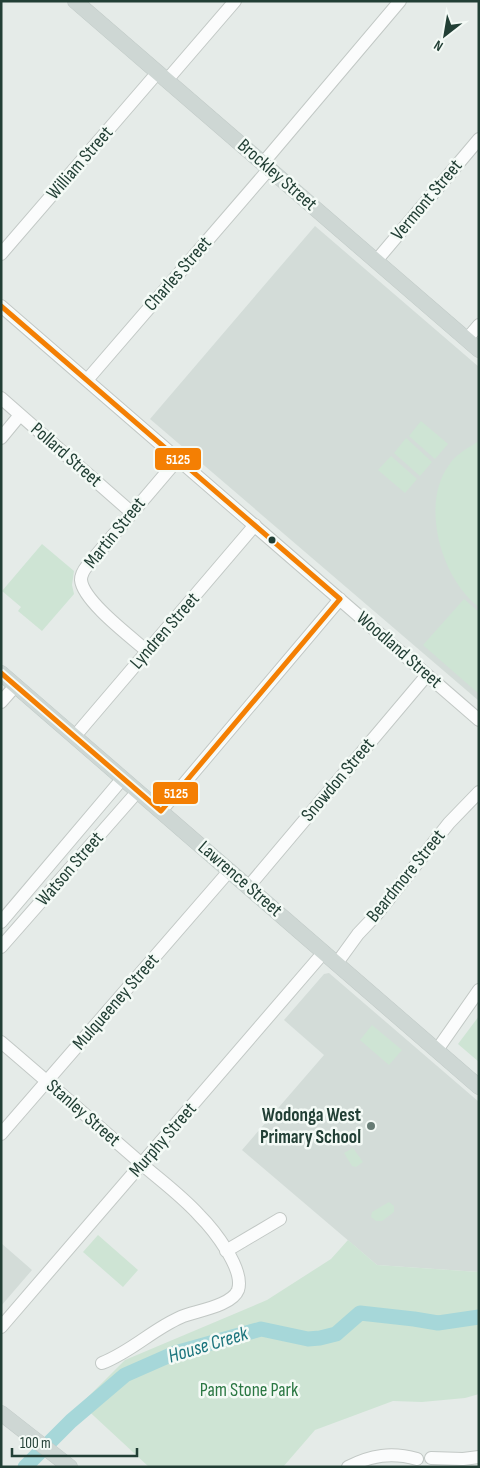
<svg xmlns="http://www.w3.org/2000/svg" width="480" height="1468" font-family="'Sofia Sans Condensed',sans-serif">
<rect width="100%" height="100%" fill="#e5ebe8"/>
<path fill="#d3dcd8" d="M315 226 479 367V701L150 419Z
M329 973 479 1102V1272L377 1265 242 1150 324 1055 284 1020 324 974Z
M1 1243 32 1270 1 1306Z"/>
<path fill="#cee4d4" d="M421 421 448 444 435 459 409 436Z
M406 438 432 462 420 476 394 453Z
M479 441V607C441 579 420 504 449 465 456 454 468 448 479 441Z
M391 456 417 479 405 493 378 470Z
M42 544 74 571 72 585 74 594 42 631 18 611 21 607 2 591Z
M464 599 479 612V694L423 645Z
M479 1016V1062L458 1044Z
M372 1025 402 1050 389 1065 360 1040Z
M353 1148 363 1162 356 1167 352 1166 344 1153Z
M389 1202 394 1206V1212L382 1221H376L371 1217 372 1212Z
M98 1235 138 1270 123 1287 83 1252Z
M348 1240 377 1265 479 1272V1394L465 1398 422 1402 393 1401 315 1430 283 1467H149L81 1404 125 1360 267 1300 331 1259Z"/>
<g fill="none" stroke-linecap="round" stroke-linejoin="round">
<path stroke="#a6d7d9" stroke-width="15" d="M25 1467 71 1421 125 1375 175 1353 261 1329 308 1339 320 1338 336 1334 360 1313 414 1319 438 1323 479 1317"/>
<g stroke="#c2c8c5" stroke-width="14">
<path id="minor" d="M167 80 235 1
M263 163 400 1
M1 254 158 72
M376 261 479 139
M1 306 479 720
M467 339 479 325
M87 380 269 169
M1 398 131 512
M1 438 20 415
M147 651C131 637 83 601 81 580 81 575 83 571 87 566L178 459
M1 702 16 685
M75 736 255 525
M161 811 340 599
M249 886 427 675
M1 922 123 778
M1 947 138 791
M337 963 358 934 377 914 449 823 479 792
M1 1042C47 1081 91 1120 136 1159 157 1178 180 1194 199 1215 213 1229 245 1269 238 1290 232 1306 195 1311 181 1317 153 1329 131 1352 102 1363
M437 1050 479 990
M1 1134 230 870
M226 1251 280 1219
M1 1327 324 952
M431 1458 463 1459 479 1457
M348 1467C371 1455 392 1452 417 1459"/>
</g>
<g stroke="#c1cac7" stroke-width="16">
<path id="major" d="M75 1 479 350
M1 673 479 1087
M1 1413 70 1467"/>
</g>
<use href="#minor" stroke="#fbfcfc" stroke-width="12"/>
<use href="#major" stroke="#ced7d4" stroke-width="15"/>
<g stroke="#f4faf6" stroke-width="9">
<path id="bus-1" d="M1 306 340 599 161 811 1 673"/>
</g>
<use href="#bus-1" stroke="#f47f03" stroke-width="5"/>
</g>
<circle fill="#223f35" stroke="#f4faf6" stroke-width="2" cx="272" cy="540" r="4.5"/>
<circle fill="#667b74" stroke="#f4faf6" stroke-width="2" cx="371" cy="1126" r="5"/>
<g text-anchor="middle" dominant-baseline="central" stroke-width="5" stroke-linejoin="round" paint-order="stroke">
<g font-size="19" fill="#223f35" stroke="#f4faf6">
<text transform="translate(80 163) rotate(-49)">William Street</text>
<text transform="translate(277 175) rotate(41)">Brockley Street</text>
<text transform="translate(427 200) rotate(-50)">Vermont Street</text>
<text transform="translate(178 274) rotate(-49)">Charles Street</text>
<text transform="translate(66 455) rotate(41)">Pollard Street</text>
<text transform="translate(115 533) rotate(-51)">Martin Street</text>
<text transform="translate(165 631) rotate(-49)">Lyndren Street</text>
<text transform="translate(399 650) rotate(41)">Woodland Street</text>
<text transform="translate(338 780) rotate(-50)">Snowdon Street</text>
<text transform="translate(70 869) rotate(-49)">Watson Street</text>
<text transform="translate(406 876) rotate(-51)">Beardmore Street</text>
<text transform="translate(240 879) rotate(41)">Lawrence Street</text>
<text transform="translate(116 1002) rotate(-49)">Mulqueeney Street</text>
<text transform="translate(83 1113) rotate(41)">Stanley Street</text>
<text transform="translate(163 1140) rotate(-49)">Murphy Street</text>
</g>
<g font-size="19" font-weight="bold" fill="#223f35" stroke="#f4faf6" text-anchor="end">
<text x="361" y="1115">Wodonga West<tspan x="361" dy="22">Primary School</tspan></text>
</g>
<g font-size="19" fill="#2b7743" stroke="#f4faf6">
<text x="249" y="1390">Pam Stone Park</text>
</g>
<g font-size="20" font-style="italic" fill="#1b747d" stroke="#f4faf6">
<text transform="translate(208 1345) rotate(-17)">House Creek</text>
</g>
</g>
<g stroke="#f4faf6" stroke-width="2">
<rect x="154" y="447" width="48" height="24" rx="5" fill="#f47f03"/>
<rect x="152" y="781" width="47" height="24" rx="5" fill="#f47f03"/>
</g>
<g font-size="14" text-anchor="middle" font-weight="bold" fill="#fff">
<text x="178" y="464">5125</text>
<text x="176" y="798">5125</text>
</g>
<rect width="480" height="1468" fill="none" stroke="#223f35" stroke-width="5"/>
<g transform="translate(445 35) rotate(211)" stroke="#f4faf6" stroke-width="4" paint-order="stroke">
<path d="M0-4L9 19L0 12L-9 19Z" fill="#223f35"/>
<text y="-8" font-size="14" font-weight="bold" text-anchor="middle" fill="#223f35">N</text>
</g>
<path d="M12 1448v8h125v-8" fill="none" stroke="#223f35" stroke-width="2.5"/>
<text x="20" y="1448" font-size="15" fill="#223f35" stroke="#f4faf6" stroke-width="4" paint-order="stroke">100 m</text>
</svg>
